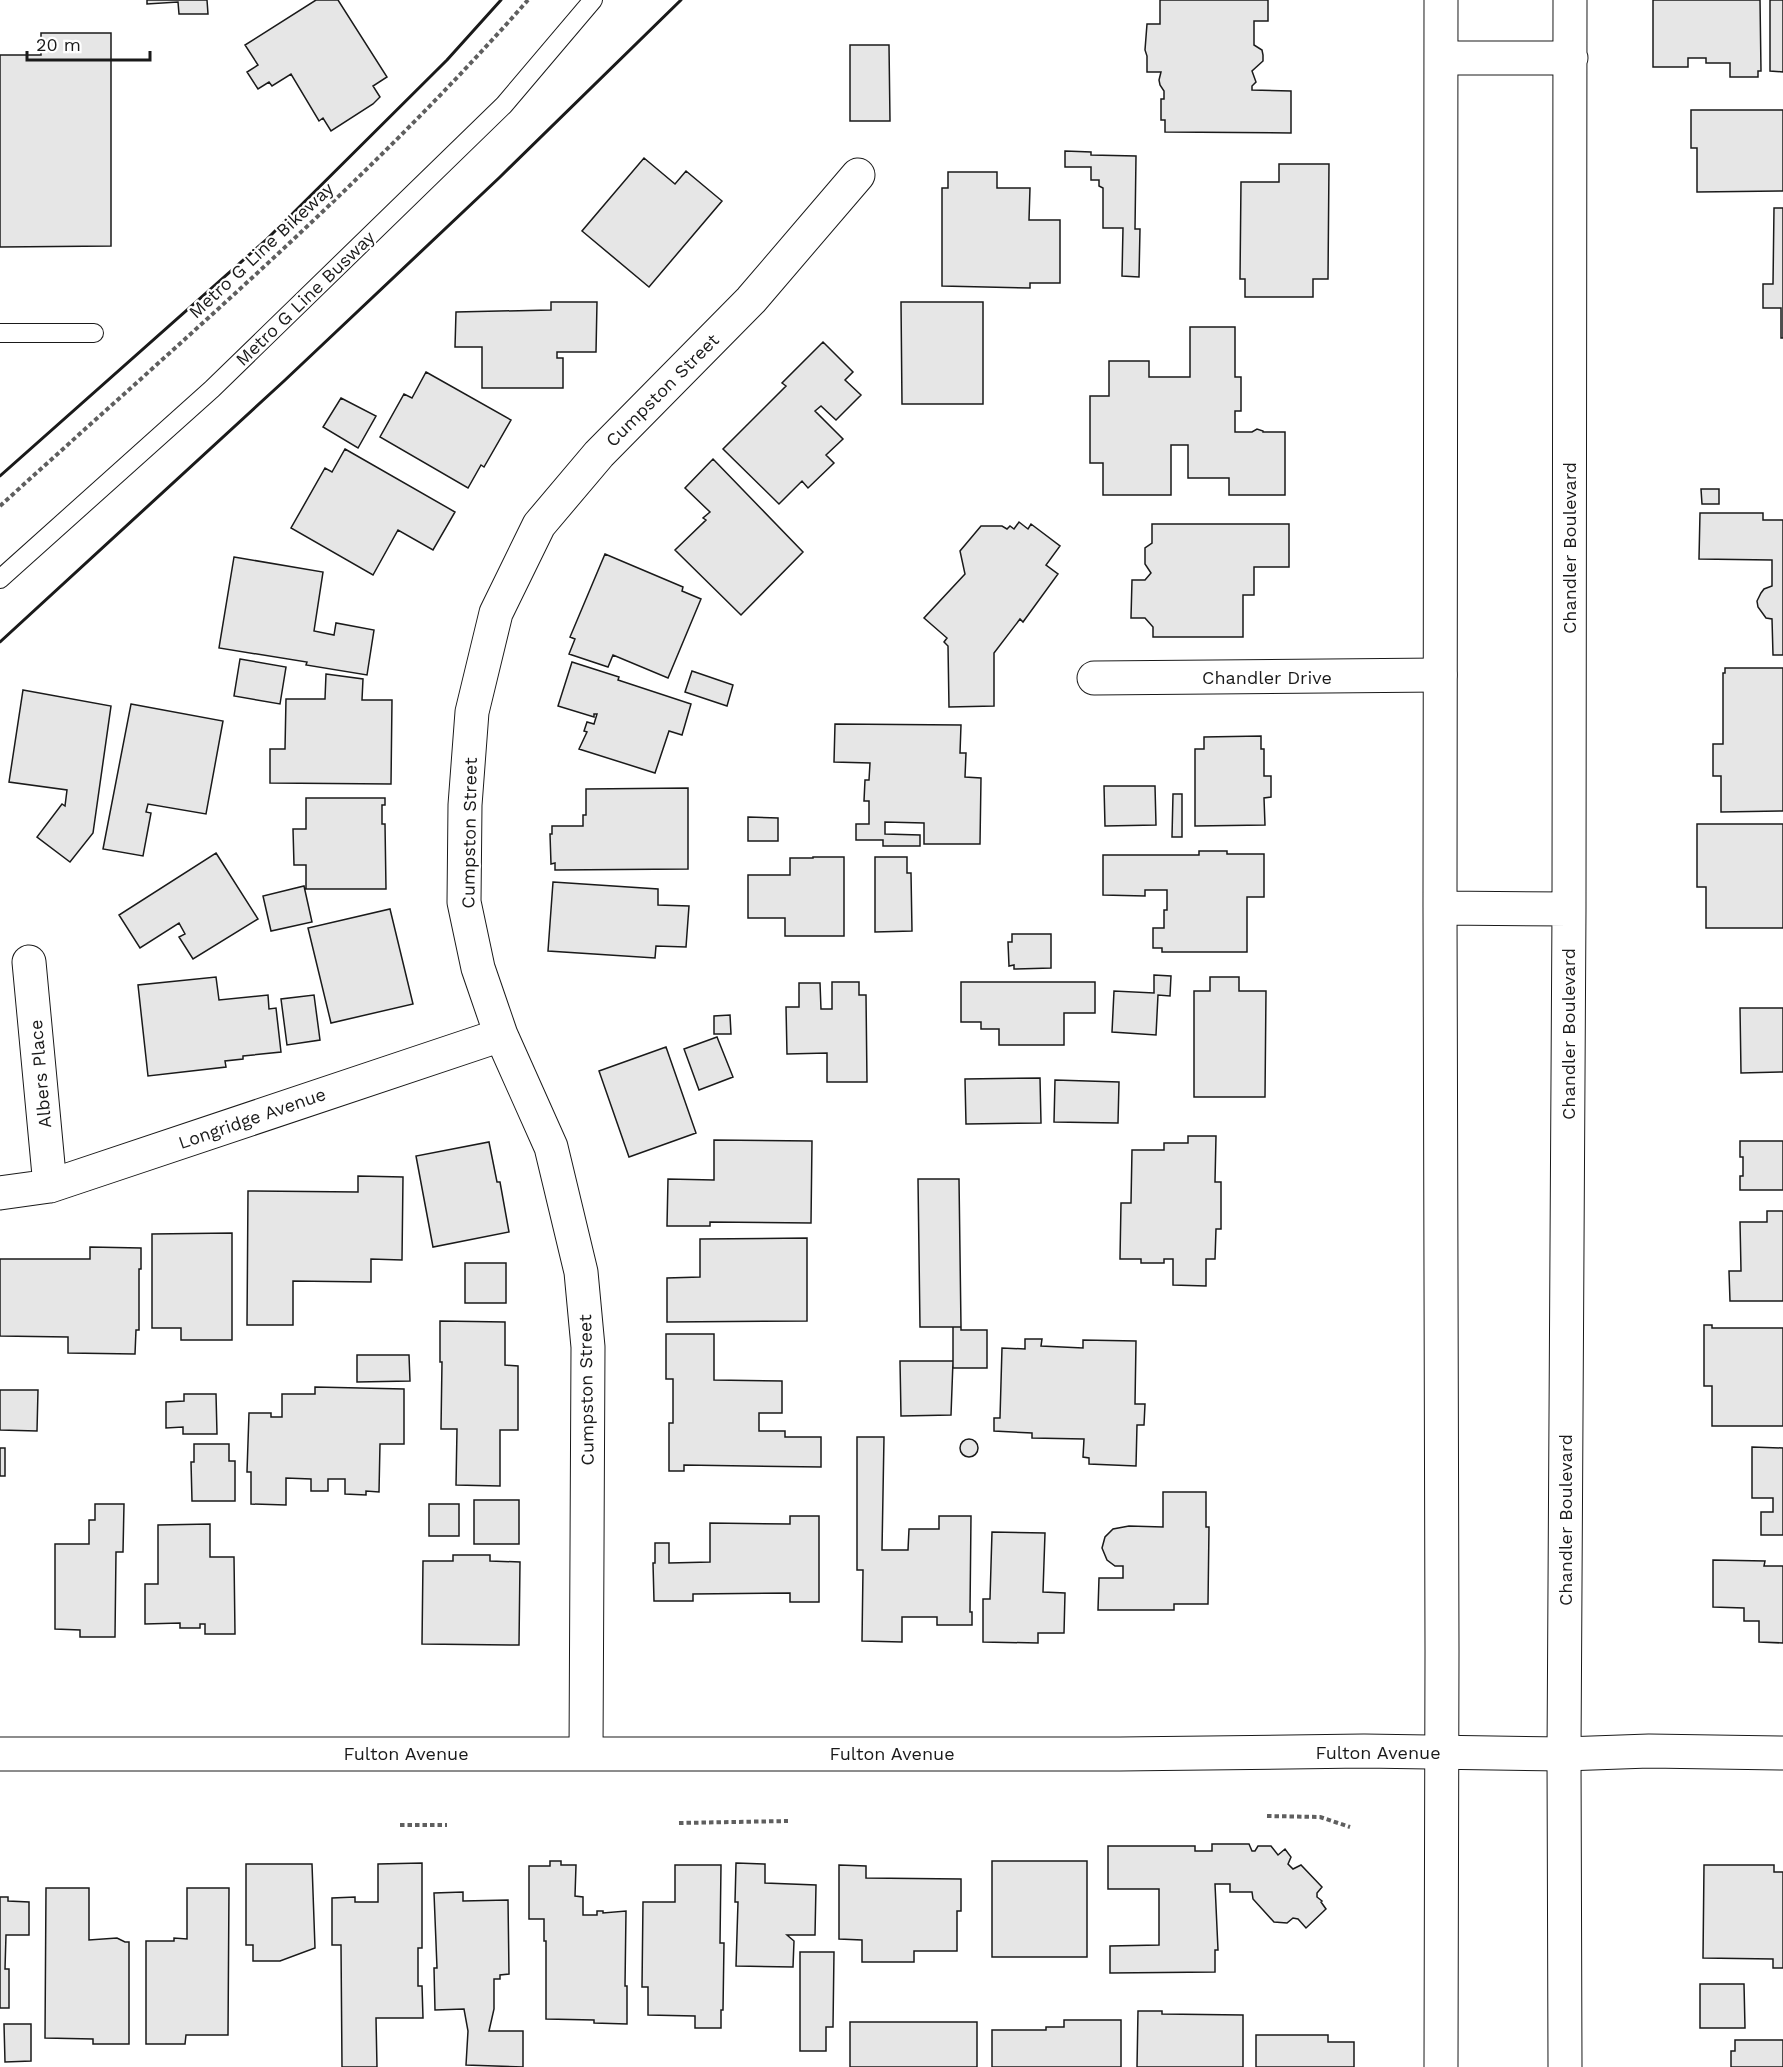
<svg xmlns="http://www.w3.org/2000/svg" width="1783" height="2067" font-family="'Work Sans',sans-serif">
<rect width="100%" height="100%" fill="#fff"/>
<path fill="#e6e6e6" stroke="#1a1a1a" stroke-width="1.5" d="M147 0H207L208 14H179L178 2 147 4Z
M316 0H338L387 77 373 86 380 97 373 104 331 131 323 118 319 121 291 74 272 86 269 82 258 89 247 72 258 65 245 45Z
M1160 0H1268V21H1254V45L1262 50 1263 55V61L1252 71 1256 82 1252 86V90L1291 91V133L1165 132V120H1161V99H1164V91L1160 85 1159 80 1161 72H1147V56L1145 50 1147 24H1160Z
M1653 0H1760L1761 71H1758V77H1730V63H1706V58H1688V67H1653Z
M1770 0H1783V72L1770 71Z
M41 33H111V246L0 247V55H41Z
M850 45H889L890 121H850Z
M1691 110H1783V191L1697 192V148H1691Z
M1065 151 1091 152V155L1136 156 1135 229H1140L1139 277 1122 276 1123 228H1103V188L1099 186V180H1091V167H1065Z
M644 158 675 184 686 171 722 201 649 287 582 231Z
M1279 164H1329L1328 279H1313V297H1245V279H1240L1241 182H1279Z
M948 172H997V188H1030L1029 220H1060V283H1030V288L942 286V188H948Z
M1774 208H1783V338H1781V308H1763V284H1773Z
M551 302H597L596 352H557V358H563V388H482V347H455L456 312 551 310Z
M901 302H983V404H902Z
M1190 327H1235V377H1241V411H1235V432H1252L1257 429 1263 431V432H1285V495H1229V478H1188V445H1171V495H1103V463H1090V396H1109V361H1149V377H1190Z
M823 342 853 372 845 380 861 395 836 420 821 406 815 411 843 439 826 455 834 463 808 488 802 481 779 504 723 449 786 386 782 383Z
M426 372 511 420 484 467 481 465 468 488 380 437 404 394 412 398Z
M341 398 376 416 358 448 323 427Z
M345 449 455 512 433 550 398 530 373 575 291 528 325 468 332 472Z
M713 459 803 552 741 615 675 550 706 520 703 518 710 512 685 488Z
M1701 489H1719V504H1702Z
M1700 513H1763V520H1783V655H1773L1772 619 1766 618 1758 607 1757 601 1761 593 1764 589 1772 586V560L1699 559Z
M1019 522 1028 529 1031 524 1060 546 1046 565 1058 574 1023 622 1020 619 994 653V706L949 707 948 646 944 642 947 638 924 618 965 574 960 551 981 526H1002L1007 529 1010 526 1014 529Z
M1152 524H1289V567H1254V595H1243V637H1153V627L1145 618H1131L1132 580H1145L1151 573 1145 564V548L1152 543Z
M605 554 683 587 682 591 701 599 668 678 613 655 608 667 569 654 575 639 570 637Z
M234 557 323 572 314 631 334 635 336 623 374 630 367 675 306 665 307 662 219 648Z
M240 659 286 667 280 704 234 696Z
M572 662 619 677 618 680 691 704 682 735 669 731 655 773 579 749 587 732 584 731 587 722 594 724 597 714H594V717L558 706Z
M1725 668H1783V811L1721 812V776H1713V744H1723V673H1725Z
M692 671 733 685 727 706 685 692Z
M326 674 363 679 362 700H392L391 784 270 783V749H285L286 699H325Z
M23 690 111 706 93 833 70 862 37 837 62 804 65 806 67 790 9 782Z
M131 704 223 721 206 814 148 804 146 812 151 813 143 856 103 849Z
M835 724 961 725 960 753H966L965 777 981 778 980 844H924V823L885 822V834L920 835V846H883V840H856V824H869V801H864L865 780H869L870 763 834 762Z
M1261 736V749H1264V776H1271V797L1264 798 1265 825 1195 826V749H1204V737Z
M1104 786H1155L1156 825 1105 826Z
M688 788V869L555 870V863L551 864 550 834H552V826H583V815H586V789Z
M1173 794H1182V837H1172Z
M306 798H385V805H382V824H385L386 889H306V865H294L293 829H306Z
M748 817 778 818V841H748Z
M1697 824H1783V928H1706V887H1697Z
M1199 851H1227V854H1264V897H1247V952H1162V948H1153V928H1164V910H1167V890H1145V896L1103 895V855H1199Z
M216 853 258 919 193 959 179 937 185 934 179 923 140 948 119 915Z
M813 857H844V936H785V918H748V875H790V858H813Z
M875 857H907V873H911L912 931 875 932Z
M553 882 658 889V905L689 906 686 947 656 946 655 958 548 951Z
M304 886 312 922 271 931 263 896Z
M390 909 413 1004 331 1023 308 928Z
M1012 934H1051V968L1014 969V965L1009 966 1008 942H1012Z
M1154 975 1171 976 1170 996 1158 995 1156 1035 1112 1032 1114 991 1154 993Z
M216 977 219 1000 268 995 269 1009 276 1008 281 1052 243 1056V1059L225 1061 226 1067 148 1076 138 985Z
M1210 977H1239V991H1266L1265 1097H1194V991H1210Z
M832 982H859V995H866L867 1082H827V1053L787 1054 786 1007H799V983H820L821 1009H832Z
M961 982H1095V1013H1064V1045H999V1029H981V1022H961Z
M314 995 320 1040 287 1045 281 999Z
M1740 1008H1783V1072L1741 1073Z
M730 1015 731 1034H714V1016Z
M717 1037 733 1077 699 1090 684 1049Z
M666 1047 696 1133 629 1157 599 1071Z
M1040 1078 1041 1123 966 1124 965 1079Z
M1055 1080 1119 1082 1118 1123 1054 1122Z
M1188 1136H1216L1215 1182H1221V1229H1216L1215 1259H1206V1286L1173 1285V1259H1164V1263H1141V1259H1120L1121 1203H1131L1132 1150H1164V1143H1188Z
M714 1140 812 1141 811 1223 710 1222V1226H667L668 1179 714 1180Z
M1740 1141H1783V1190H1740V1176H1743V1157H1740Z
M489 1142 497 1182H500L509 1232 433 1247 416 1156Z
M358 1176 403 1177 402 1260 371 1259V1282L293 1281V1325H247L248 1191 358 1192Z
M918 1179H959L961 1327H920Z
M1767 1211H1783V1301H1730L1729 1271H1741L1740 1222H1767Z
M232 1233V1340H181V1328H152V1234Z
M807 1238V1321L667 1322V1278L700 1277V1239Z
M90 1247 141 1248V1269H139V1330H136L135 1354 68 1353V1337L0 1336V1259H90Z
M465 1263H506V1303H465Z
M440 1321 505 1322V1365L518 1366V1430H500V1486L456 1485 457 1429H441L442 1362H440Z
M1704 1325H1712V1328H1783V1426H1712V1386H1704Z
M953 1327H961V1330H987V1368H953Z
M666 1334H714V1380L782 1381V1413H759V1431H785V1437H821V1467L684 1465V1471H669V1423H673V1379H666Z
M1025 1339H1042L1041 1346 1083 1348V1340L1136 1341 1135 1404H1145L1144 1425H1137L1136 1466 1089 1464V1458L1083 1457 1084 1439 1032 1438V1433L994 1431V1418H1000L1002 1348 1025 1349Z
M357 1355H409L410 1381 357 1382Z
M900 1361H953L951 1415 901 1416Z
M315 1387 404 1389V1444H380L379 1492 366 1491V1495L345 1494V1479H328V1491H311V1479L286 1478V1505L251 1504V1472H247L249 1413H271V1417H282V1394H315Z
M0 1390H38L37 1431 0 1430Z
M184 1394H216L217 1434H183V1427L166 1428V1402L184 1401Z
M857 1437H884L882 1550H908L909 1529H939V1516H971L970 1612H972V1625H937V1617H902V1642L862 1641 863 1570H857Z
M960 1448a9 9 0 1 1 18 0a9 9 0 1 1-18 0Z
M194 1444H229V1461H235V1501H192L191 1462H194Z
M1752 1447 1783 1448V1535H1761V1512H1773V1498H1752Z
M0 1448H5V1476H0Z
M1163 1492H1206V1527H1209L1208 1604H1174V1610H1098L1099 1578H1123V1566H1115L1107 1560 1102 1548 1105 1537 1113 1529 1129 1526 1163 1527Z
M474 1500H519V1544H474Z
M95 1504H124L123 1552H116L115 1637H80V1630L55 1629V1544H89V1520H95Z
M429 1504H459V1536H429Z
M790 1516H819V1602H790V1593L693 1594V1601H654L653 1563H655V1543H669V1563L710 1562V1523L790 1524Z
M210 1524V1557H234L235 1634H205V1624H200V1628H180V1623L145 1624V1584H158V1525Z
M992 1532 1045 1533 1043 1592 1065 1593 1064 1633H1038V1643L983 1642V1599H990Z
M453 1555H490V1561L520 1562 519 1645 422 1644 423 1561H453Z
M1713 1560 1765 1561 1764 1566H1783V1643L1759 1642V1621H1744V1608L1713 1607Z
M1212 1844H1249L1252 1851H1255L1258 1846H1271L1278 1855 1285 1849 1291 1857 1288 1864 1293 1869 1301 1865 1322 1887 1317 1893V1897L1322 1901 1321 1902 1326 1909 1306 1928 1298 1919 1293 1918 1287 1923 1274 1922 1253 1899 1252 1892H1230V1884H1215L1218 1950H1215V1972L1110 1973V1946L1159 1945V1889H1108V1846H1195V1851H1212Z
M550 1861H561V1865H576L575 1896 583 1897V1915H597V1911H603V1913L626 1911 625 1986H627V2024L594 2023V2020L546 2019V1941H544V1919H529V1866H550Z
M992 1861H1087V1957H992Z
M422 1863V1948H418V1986H422L423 2018H376L377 2067H342L341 1945H332V1898L355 1897V1902H378V1864Z
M736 1863 765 1864V1883L816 1885 815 1935H787L794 1941 793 1967 736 1966 738 1902H735Z
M246 1864H312L315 1948 280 1961H253V1945H246Z
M675 1865H721L720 1943H724L723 2010H721V2028H695V2016L648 2015V1987H642L643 1902H675Z
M839 1865 866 1866V1878L961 1879V1911H957V1951H914V1962H862V1940L839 1939Z
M1704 1865H1774V1872H1783V1968H1773V1959L1703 1958Z
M46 1888H89V1940L117 1938 125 1942H129V2044H93V2039L45 2038Z
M187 1888H229L228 2035H186L185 2044H146V1941H174V1938L187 1939Z
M463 1892V1901L508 1900 509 1974 500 1975V1979H494V2009L489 2031H523V2067L466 2065 468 2031 464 2009 435 2010 434 1968H437L434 1893Z
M0 1897H8V1901L29 1902V1935H6L5 1969H9V2008H0Z
M800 1952H834L833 2027H826V2051H800Z
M1700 1984H1744L1745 2028H1700Z
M1138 2011H1162V2014L1243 2015V2067H1137Z
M1064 2020H1121V2067H992V2030H1046V2027H1064Z
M850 2022H977V2067H850Z
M4 2024H31V2061L5 2062Z
M1256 2035H1328V2042H1354V2067H1256Z
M1735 2040H1783V2067H1731V2051H1735Z"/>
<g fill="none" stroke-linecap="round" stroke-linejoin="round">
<g stroke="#1a1a1a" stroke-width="20">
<path id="service" d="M0 333H94
M0 579 212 389 504 105 593 0"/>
</g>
<g stroke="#1a1a1a" stroke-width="35">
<path id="minor" d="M1094 678 1440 675
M29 962 50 1186
M0 1193 50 1186 501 1035
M586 1753 588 1347 581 1272 551 1147 501 1035 478 968 464 902 465 805 472 712 496 613 539 525 599 454 751 300 858 175"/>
</g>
<g stroke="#1a1a1a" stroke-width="35">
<path id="tertiary" d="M1441 0 1440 908 1442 1650 1441 2067
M1441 58H1571
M1440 908 1569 909
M1565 2067 1564 1754 1569 909 1570 0"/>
</g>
<g stroke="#1a1a1a" stroke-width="35">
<path id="secondary" d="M0 1754H1120L1364 1751 1564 1754 1649 1751 1783 1753"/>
</g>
<path stroke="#5f5f5f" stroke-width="4" stroke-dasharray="4.5 3" stroke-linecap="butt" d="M0 506C180 342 367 183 528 0
M1267 1816 1320 1817 1350 1827
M679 1823 788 1821
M400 1825H447"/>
<use href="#service" stroke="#fff" stroke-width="18"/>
<use href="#minor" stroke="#fff" stroke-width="33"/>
<use href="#tertiary" stroke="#fff" stroke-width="33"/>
<use href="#secondary" stroke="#fff" stroke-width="33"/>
<path stroke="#1a1a1a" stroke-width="3" d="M0 476 267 239 447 60 501 0
M0 642 284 381 500 177 681 0"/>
</g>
<g text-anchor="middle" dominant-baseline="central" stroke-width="4.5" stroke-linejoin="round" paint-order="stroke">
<g font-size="18" fill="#1a1a1a" stroke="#fff">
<text transform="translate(261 250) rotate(-43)">Metro G Line Bikeway</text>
<text transform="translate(305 298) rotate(-44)">Metro G Line Busway</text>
<text transform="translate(662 390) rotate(-45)">Cumpston Street</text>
<text transform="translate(1569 548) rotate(-90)">Chandler Boulevard</text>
<text x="1267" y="677">Chandler Drive</text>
<text transform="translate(469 833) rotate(-89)">Cumpston Street</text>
<text transform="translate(1568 1034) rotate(-90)">Chandler Boulevard</text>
<text transform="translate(40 1074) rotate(-95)">Albers Place</text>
<text transform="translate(252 1118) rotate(-19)">Longridge Avenue</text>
<text transform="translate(586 1390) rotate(-91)">Cumpston Street</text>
<text transform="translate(1565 1520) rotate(-90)">Chandler Boulevard</text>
<text x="1378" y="1752">Fulton Avenue</text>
<text x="406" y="1753">Fulton Avenue</text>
<text x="892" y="1753">Fulton Avenue</text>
</g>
</g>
<path d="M27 51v9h123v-9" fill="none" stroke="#1a1a1a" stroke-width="3"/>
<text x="36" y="51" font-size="18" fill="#1a1a1a" stroke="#ffffff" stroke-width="4.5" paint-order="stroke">20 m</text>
</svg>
